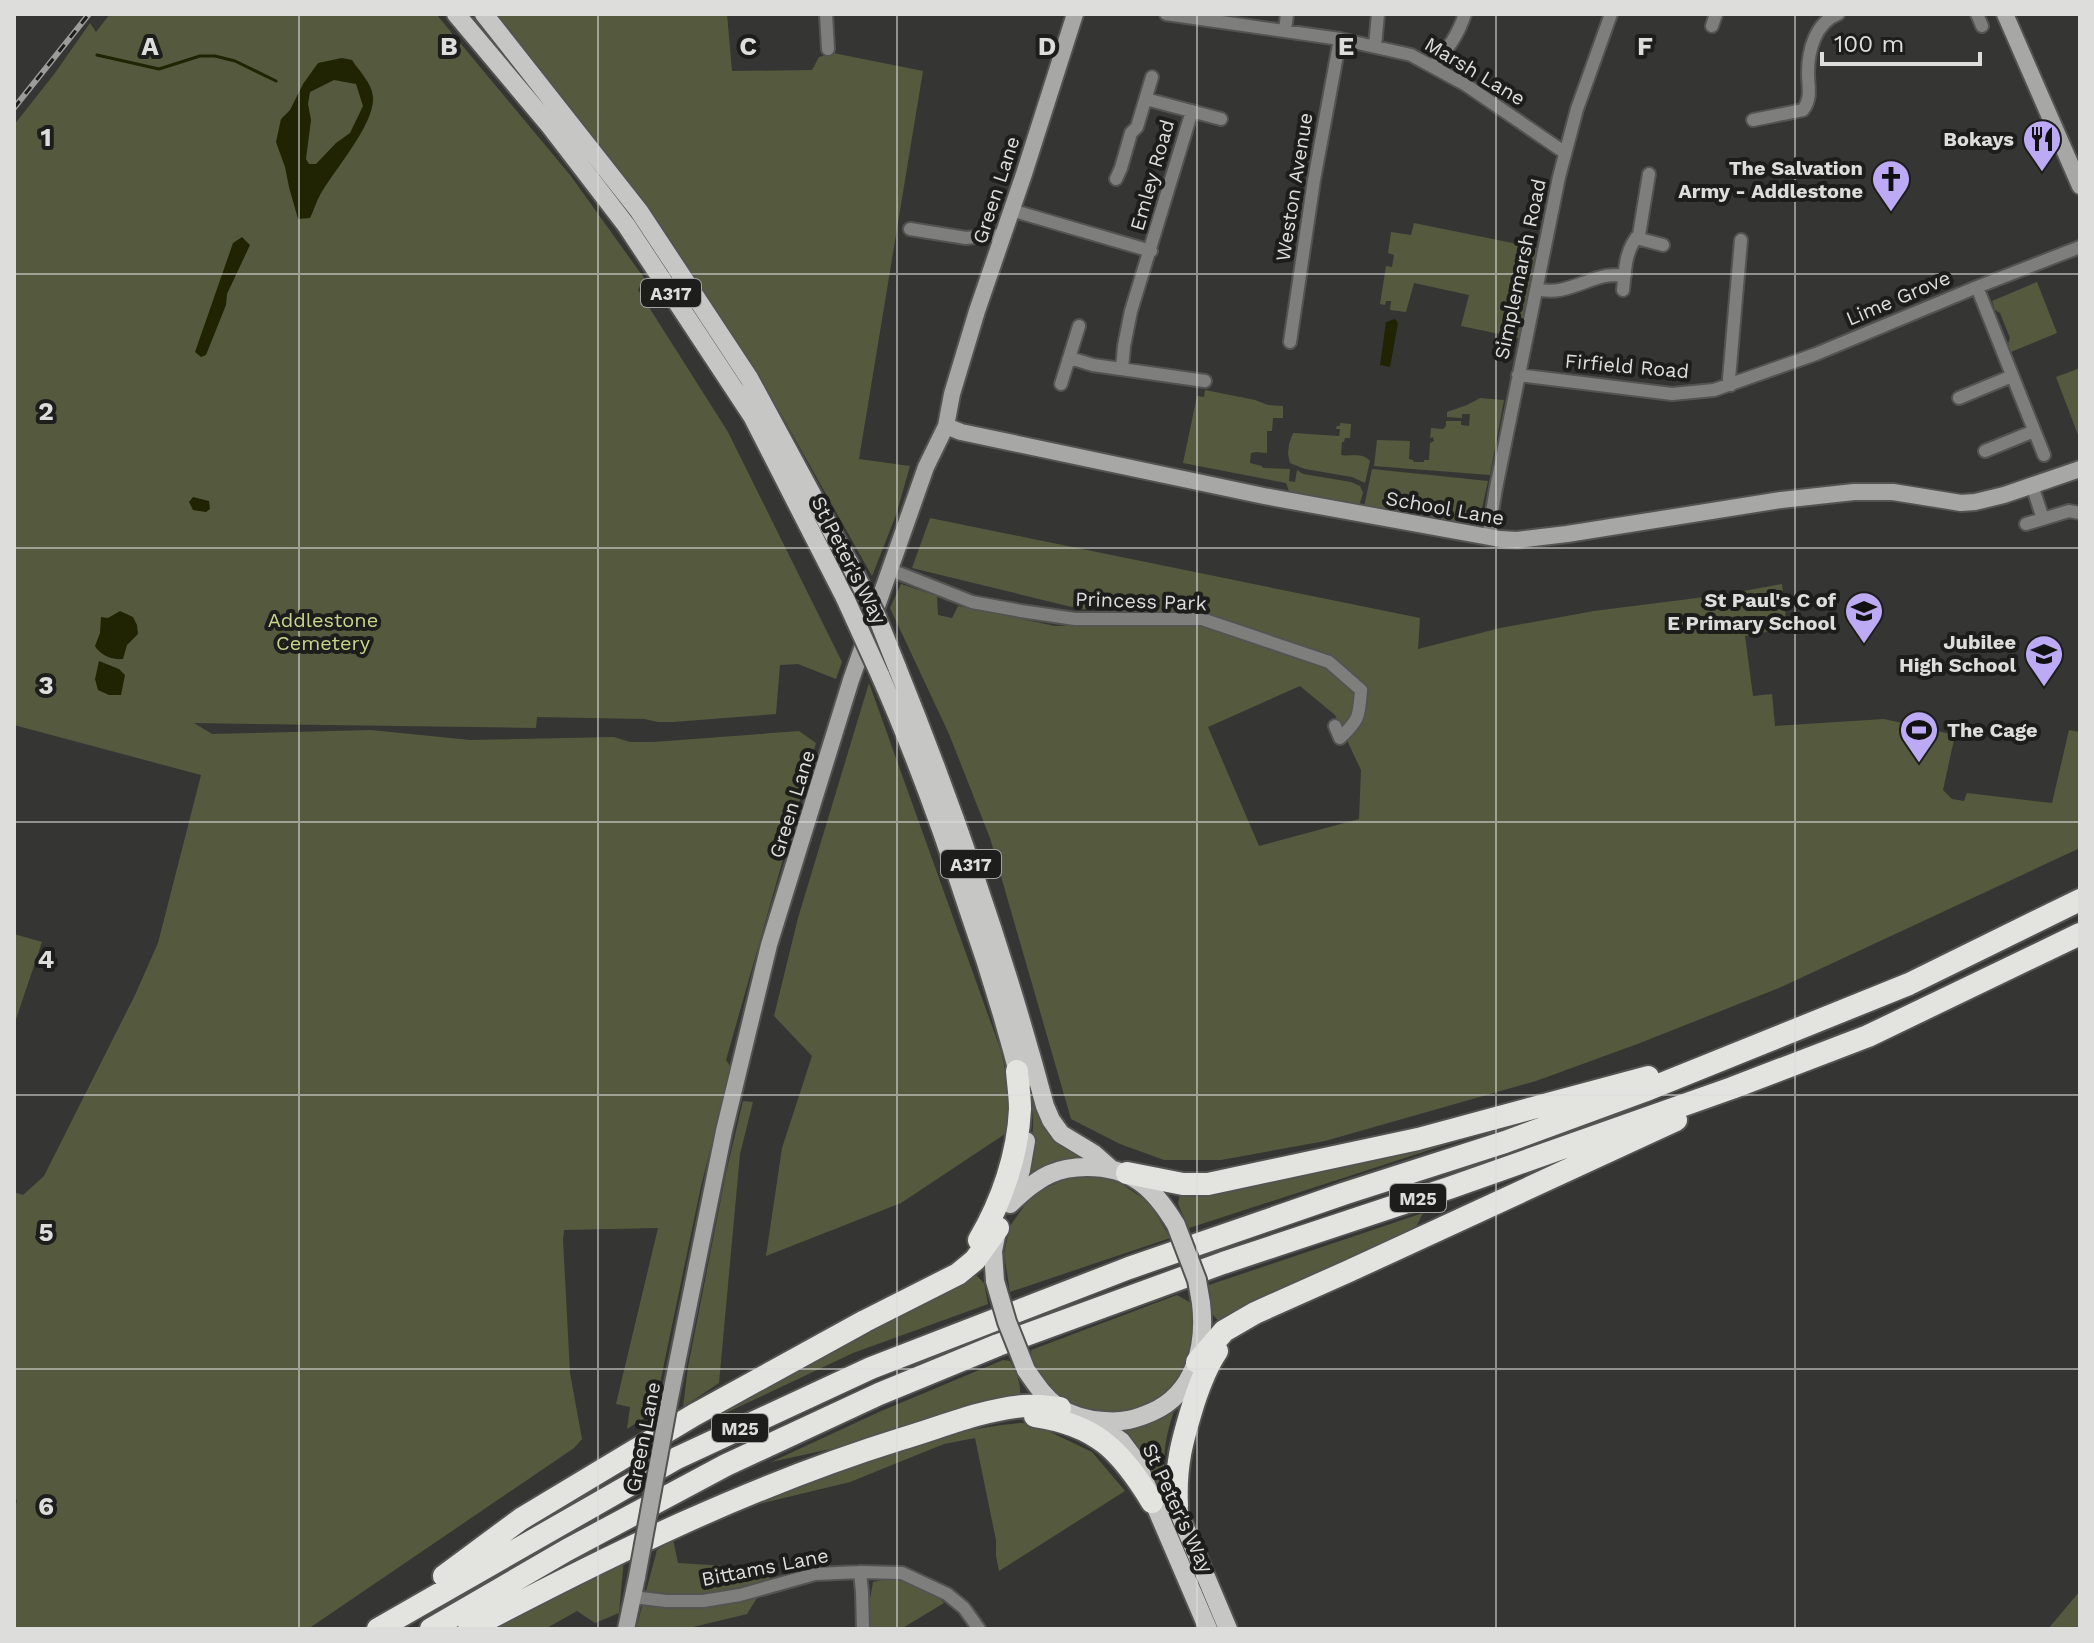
<svg xmlns="http://www.w3.org/2000/svg" width="2094" height="1643" font-family="'Work Sans',sans-serif">
<rect width="100%" height="100%" fill="#353633"/>
<path fill="#555a3e" fill-rule="evenodd" d="M110 14H436L570 175 644 278 638 290 728 432 842 662 836 679 798 664 780 665 776 714 673 722H658L645 719 537 717 536 728 194 723 212 734 371 730 470 740 614 737 630 742H653L799 731 816 743 726 1060 731 1067 701 1186 654 1412 627 1429 630 1407 616 1404 658 1228 564 1230 563 1240 570 1373 582 1439 574 1448 308 1629H14V1512L17 1500 14 1499V1192L23 1195 44 1176 135 995 158 943 201 775 14 725V125L55 73 90 23 96 32Z
M496 14H727L732 71 812 70 819 57 833 53 923 71 859 459 910 466 896 515 872 576 781 414 659 222Z
M1414 223 1537 248 1519 338 1461 326 1469 295 1414 283 1406 312 1390 310 1391 301H1386L1385 305 1380 304 1386 266 1392 267 1394 255 1388 253 1391 232 1411 235Z
M2037 282 2057 333 2011 352 2008 344 2010 338 2000 313 1995 310 1992 301Z
M2080 368V440L2056 377Z
M1205 390 1255 400 1268 405 1283 406V418H1273L1272 431H1267V453L1256 452 1251 453 1250 463 1262 466 1263 468 1290 469 1289 481 1295 482 1297 470 1303 474 1351 482 1360 486 1363 493 1359 506 1289 491 1286 483 1183 463 1197 396 1204 397Z
M1480 398 1504 400 1490 475 1374 466 1377 440 1410 441 1409 459 1413 460 1414 462H1424V460H1429L1430 443 1434 441 1433 437 1430 438 1431 428 1443 429 1446 426V421H1461V425L1469 426 1470 414H1462V418L1447 417V412L1467 405Z
M1340 423 1351 424 1350 438H1345L1344 442H1342L1341 455C1351 457 1362 452 1370 461L1365 483 1352 477 1305 469 1290 463 1288 454 1289 444 1293 433 1339 436 1340 429H1336L1337 426H1340Z
M1372 469 1488 481 1479 522 1476 525H1465L1364 507Z
M930 518 1420 618 1418 649 1500 628 1594 611 1728 594 1782 584 1787 628 1745 636 1753 696 1772 694 1775 726 1884 719 1955 735 1943 790 1952 799 1964 801 1967 793 2052 803 2069 730 2080 732V848L1779 988 1640 1043 1536 1081 1325 1141 1221 1160H1164L1120 1144 1071 1119 990 838 949 734 890 608 901 584 937 596 938 615 952 618 958 606 1055 626H1198L1290 647 1317 651 1207 614 1080 609 912 568ZM1300 686 1335 715 1361 770 1359 819 1259 846 1208 727Z
M869 683 1001 1051 1012 1101 1014 1128 901 1203 766 1256 782 1148 812 1056 774 1016 798 918Z
M14 934 42 942 14 1025Z
M1036 1093 1087 1158C1064 1162 1045 1166 1026 1178 1032 1150 1035 1125 1032 1096Z
M743 1101 753 1102 740 1154 719 1383 683 1407 688 1367 726 1173Z
M1491 1130 1189 1228 1178 1204 1180 1195 1186 1193Z
M1078 1173 1114 1179 1150 1203 1170 1238 1010 1292 1004 1254 1010 1226 1032 1195Z
M1423 1213 1410 1239 1230 1318 1218 1320C1208 1313 1209 1296 1209 1285Z
M975 1274 984 1283 988 1304 853 1353 679 1435 965 1278Z
M1177 1295 1191 1303C1194 1324 1197 1344 1188 1364 1182 1379 1169 1392 1155 1400 1118 1423 1072 1419 1045 1382 1036 1370 1032 1366 1031 1350Z
M1003 1360 1010 1361C1016 1373 1021 1382 1020 1395L880 1438 771 1462 879 1412Z
M1176 1406C1163 1439 1161 1468 1168 1503L1162 1506 1114 1428Z
M1020 1423 1042 1424 1044 1429 1092 1452 1125 1491 999 1571 996 1556V1540L975 1438 944 1444 850 1482 759 1504 765 1496C846 1466 933 1431 1020 1423Z
M673 1539 678 1563 775 1569 747 1614 685 1629H636L657 1550Z
M624 1559 619 1613 595 1623 577 1611 545 1629H494L575 1581Z
M891 1578 926 1583 944 1603 901 1629H868L867 1616 873 1582Z
M2080 1591V1629H2048Z"/>
<path fill="#202403" fill-rule="evenodd" d="M342 58 352 60C359 71 372 83 373 97 375 124 334 170 320 195 316 202 314 210 310 218L298 219 289 187 285 167 276 142 281 119 290 110 303 84 318 63ZM334 80 356 84 363 106 350 133 336 143 316 164H309L306 159 311 120 308 104 310 92Z
M242 237 250 245 227 294 226 305 206 355 201 357 195 352 233 243Z
M1395 319 1398 323 1390 367 1380 365 1386 322Z
M193 497 209 501 210 509 206 512 193 510 189 502Z
M120 611 133 617 137 625 138 634 127 645 123 659C112 660 100 655 95 646L100 633 101 617 108 618Z
M99 661 119 669 125 675 121 695H109L98 690 95 679Z"/>
<g fill="none" stroke-linecap="round" stroke-linejoin="round">
<path stroke="#202403" stroke-width="3" d="M97 55 159 69 200 56H215L235 61 276 81"/>
<g stroke="#535451" stroke-width="16">
<path id="street" d="M826 14 828 49
M1166 14 1340 39 1411 55 1466 85 1561 150 1565 151
M1977 14 1982 26
M1712 26 1716 14
M1285 31 1287 14
M1375 46 1378 14
M1433 66C1448 49 1458 35 1465 14
M1146 99 1221 119
M1753 120 1803 110C1812 98 1808 87 1808 73 1808 51 1815 23 1838 14
M1116 179 1121 168 1131 133 1137 127 1152 77
M1011 210 1151 251
M910 229 966 238 994 235 1002 237
M1636 238 1663 245
M1977 287 2044 455
M1537 289C1561 296 1582 281 1605 276 1612 275 1618 275 1625 275
M1623 290C1625 271 1625 249 1639 235L1649 174
M1290 342 1314 180 1340 39
M1070 358 1093 365 1205 381
M1122 369 1124 346 1131 311 1192 111
M1518 375 1672 394 1714 390 1816 354 1977 287 2080 247
M1061 384 1079 326
M1731 385 1729 379 1741 240
M1959 398 2012 376
M1985 451 2034 431
M2032 485 2043 519
M2026 524 2069 511 2080 513
M1488 537 1496 488 1559 177 1577 109 1611 14
M891 570 972 602 1021 611 1075 619H1202L1329 662 1361 690C1359 716 1360 719 1340 738L1335 726
M860 1572 862 1592 863 1629
M633 1597 666 1601H703L740 1595 815 1574 860 1572 902 1573 947 1594 964 1608 979 1629"/>
</g>
<g stroke="#535451" stroke-width="20">
<path id="secondary" d="M2005 14 2080 186
M946 426 961 432 1264 496 1500 539 1517 540 1567 534 1781 500 1854 492H1893L1961 503 1975 502 2004 495 2080 469
M669 1403 724 1131 769 945 851 680 926 467 946 426 952 394 977 311 1024 174 1075 14
M626 1629 637 1577"/>
</g>
<g stroke="#535451" stroke-width="22">
<path id="primary" d="M456 14 550 126 626 225 752 416 845 598
M484 14 639 211 749 378 855 574
M897 667C955 811 1005 956 1045 1106L1051 1120 1061 1134 1094 1154 1111 1169
M880 675C914 752 942 829 968 909 988 966 1006 1025 1021 1084
M1010 1204 1021 1170 1026 1141
M1010 1204C1022 1193 1035 1181 1050 1174 1061 1169 1075 1167 1087 1167 1132 1167 1154 1188 1176 1225
M995 1281 993 1251 997 1231
M1026 1370C1035 1383 1044 1397 1058 1407 1072 1416 1088 1420 1104 1421 1122 1423 1136 1419 1152 1412 1195 1393 1206 1346 1201 1303
M1094 1421 1121 1441 1136 1461 1208 1629
M1174 1494 1180 1515 1228 1629"/>
</g>
<g stroke="#535451" stroke-width="26">
<path id="highway" d="M1127 1173 1183 1184H1208L1418 1139 1648 1077
M979 1240C1002 1201 1018 1154 1020 1109 1020 1096 1018 1084 1017 1071
M1197 1362 1224 1331 1255 1313 1349 1271 1676 1120
M1035 1416C1097 1425 1121 1451 1152 1502
M1177 1506C1175 1465 1182 1441 1194 1402 1200 1384 1206 1367 1217 1351
M444 1576 521 1519 694 1415 865 1321 958 1274 975 1260 998 1228
M378 1629 677 1458 871 1368 1129 1268 1343 1194 1505 1142 1644 1091 1909 984 2080 900
M431 1629 567 1550 726 1465 879 1394 998 1345 1223 1263 1449 1188 1732 1088 1868 1036 2080 934
M469 1629C609 1555 750 1486 901 1439 942 1427 981 1410 1024 1406 1036 1405 1048 1407 1060 1408"/>
</g>
<use href="#street" stroke="#7e7e7d" stroke-width="12"/>
<use href="#secondary" stroke="#a7a7a5" stroke-width="16"/>
<use href="#primary" stroke="#c6c7c4" stroke-width="18"/>
<use href="#highway" stroke="#e3e3e0" stroke-width="22"/>
<g stroke="#9c9d9a" stroke-width="6">
<path id="rail" d="M14 108 89 14"/>
</g>
<use href="#rail" stroke="#1d1d1c" stroke-width="3" stroke-dasharray="9" stroke-linecap="butt"/>
<g stroke="#535451" stroke-width="20" stroke-linecap="butt">
<path id="secondary-bridge" d="M637 1577 669 1403"/>
</g>
<g stroke="#535451" stroke-width="22" stroke-linecap="butt">
<path id="primary-bridge" d="M855 574 877 617 897 667
M845 598 880 675
M1176 1225 1197 1280 1201 1303
M995 1281 1007 1322 1026 1370"/>
</g>
<use href="#secondary-bridge" stroke="#a7a7a5" stroke-width="16"/>
<use href="#primary-bridge" stroke="#c6c7c4" stroke-width="18"/>
</g>
<path fill="none" stroke="#dddedc" stroke-width="2" stroke-opacity="0.55" d="M299 14V1629M598 14V1629M897 14V1629M1197 14V1629M1496 14V1629M1795 14V1629M14 274H2080M14 548H2080M14 822H2080M14 1095H2080M14 1369H2080"/>
<defs>
<g id="restaurant-pin" transform="scale(2)"><path d="M0 17L-7.5 6A9.5 9.5 0 1 1 7.5 6Z" fill="#bcaaf5" stroke="#1d1d1c"/><path d="M-5-6h1v4h1v-4h1v4h1v-4h1v5L-1.5 .5V6h-2V.5L-5-1ZM5-6V6H3V1.5H1.5Q1.5-4 5-6Z" fill="#111"/></g>
<g id="church-pin" transform="scale(2)"><path d="M0 17L-7.5 6A9.5 9.5 0 1 1 7.5 6Z" fill="#bcaaf5" stroke="#1d1d1c"/><path d="M-1.2-6h2.4v3.5h3.3v2.4h-3.3V6h-2.4V-.1h-3.3v-2.4h3.3Z" fill="#111"/></g>
<g id="school-pin" transform="scale(2)"><path d="M0 17L-7.5 6A9.5 9.5 0 1 1 7.5 6Z" fill="#bcaaf5" stroke="#1d1d1c"/><path d="M0-5L7-2L0 1L-7-2ZM-4 1L0 2.5L4 1V4Q0 6-4 4Z" fill="#111"/></g>
<g id="stadium-pin" transform="scale(2)"><path d="M0 17L-7.5 6A9.5 9.5 0 1 1 7.5 6Z" fill="#bcaaf5" stroke="#1d1d1c"/><path d="M0-5a6.5 5 0 1 0 0 10a6.5 5 0 1 0 0-10ZM-3.5-1.8h7v3.6h-7Z" fill="#111"/></g>
</defs>
<g fill-rule="evenodd">
<use href="#restaurant-pin" x="2042" y="139"/>
<use href="#church-pin" x="1891" y="179"/>
<use href="#school-pin" x="1864" y="611"/>
<use href="#school-pin" x="2044" y="654"/>
<use href="#stadium-pin" x="1919" y="730"/>
</g>
<g text-anchor="middle" dominant-baseline="central" stroke-width="8" stroke-linejoin="round" paint-order="stroke">
<g fill="#1d1d1c" stroke="#a3a4a2" stroke-width="2">
<rect x="641" y="279" width="60" height="28" rx="6"/>
<rect x="941" y="850" width="60" height="28" rx="6"/>
<rect x="1390" y="1184" width="56" height="28" rx="6"/>
<rect x="712" y="1414" width="56" height="28" rx="6"/>
</g>
<g font-size="18" font-weight="bold" fill="#dddedc">
<text x="671" y="293">A317</text>
<text x="971" y="864">A317</text>
<text x="1418" y="1198">M25</text>
<text x="740" y="1428">M25</text>
</g>
<g font-size="20" fill="#dddedc" stroke="#1d1d1c">
<text transform="translate(1475 71) rotate(31)">Marsh Lane</text>
<text transform="translate(1152 175) rotate(-74)">Emley Road</text>
<text transform="translate(1294 187) rotate(-81)">Weston Avenue</text>
<text transform="translate(996 190) rotate(-72)">Green Lane</text>
<text transform="translate(1520 269) rotate(-78)">Simplemarsh Road</text>
<text transform="translate(1898 298) rotate(-23)">Lime Grove</text>
<text transform="translate(1627 366) rotate(5)">Firfield Road</text>
<text transform="translate(1445 508) rotate(10)">School Lane</text>
<text transform="translate(849 560) rotate(63)">St Peter's Way</text>
<text transform="translate(1141 601) rotate(2)">Princess Park</text>
<text transform="translate(792 804) rotate(-73)">Green Lane</text>
<text transform="translate(643 1437) rotate(-79)">Green Lane</text>
<text transform="translate(1178 1508) rotate(65)">St Peter's Way</text>
<text transform="translate(765 1567) rotate(-11)">Bittams Lane</text>
</g>
<g font-size="20" font-weight="bold" fill="#dddedc" stroke="#1d1d1c" text-anchor="end">
<text x="2014" y="139">Bokays</text>
<text x="1863" y="168">The Salvation<tspan x="1863" dy="23">Army - Addlestone</tspan></text>
<text x="1836" y="600">St Paul's C of<tspan x="1836" dy="23">E Primary School</tspan></text>
<text x="2016" y="642">Jubilee<tspan x="2016" dy="23">High School</tspan></text>
<text x="1947" y="730" text-anchor="start">The Cage</text>
</g>
<g font-size="20" fill="#cad58c" stroke="#1d1d1c">
<text x="323" y="620">Addlestone<tspan x="323" dy="23">Cemetery</tspan></text>
</g>
</g>
<g font-size="26" text-anchor="middle" font-weight="bold" fill="#dddedc" stroke="#1d1d1c" stroke-width="8" stroke-linejoin="round" paint-order="stroke">
<text x="150" y="55">A</text>
<text x="449" y="55">B</text>
<text x="748" y="55">C</text>
<text x="1047" y="55">D</text>
<text x="1346" y="55">E</text>
<text x="1645" y="55">F</text>
<text x="46" y="146">1</text>
<text x="46" y="420">2</text>
<text x="46" y="694">3</text>
<text x="46" y="968">4</text>
<text x="46" y="1241">5</text>
<text x="46" y="1515">6</text>
</g>
<rect width="2094" height="1643" fill="none" stroke="#dddedc" stroke-width="32"/>
<path d="M1822 52v12h158v-12" fill="none" stroke="#dddedc" stroke-width="4"/>
<text x="1834" y="52" font-size="24" fill="#dddedc" stroke="#1d1d1c" stroke-width="6" paint-order="stroke">100 m</text>
</svg>
